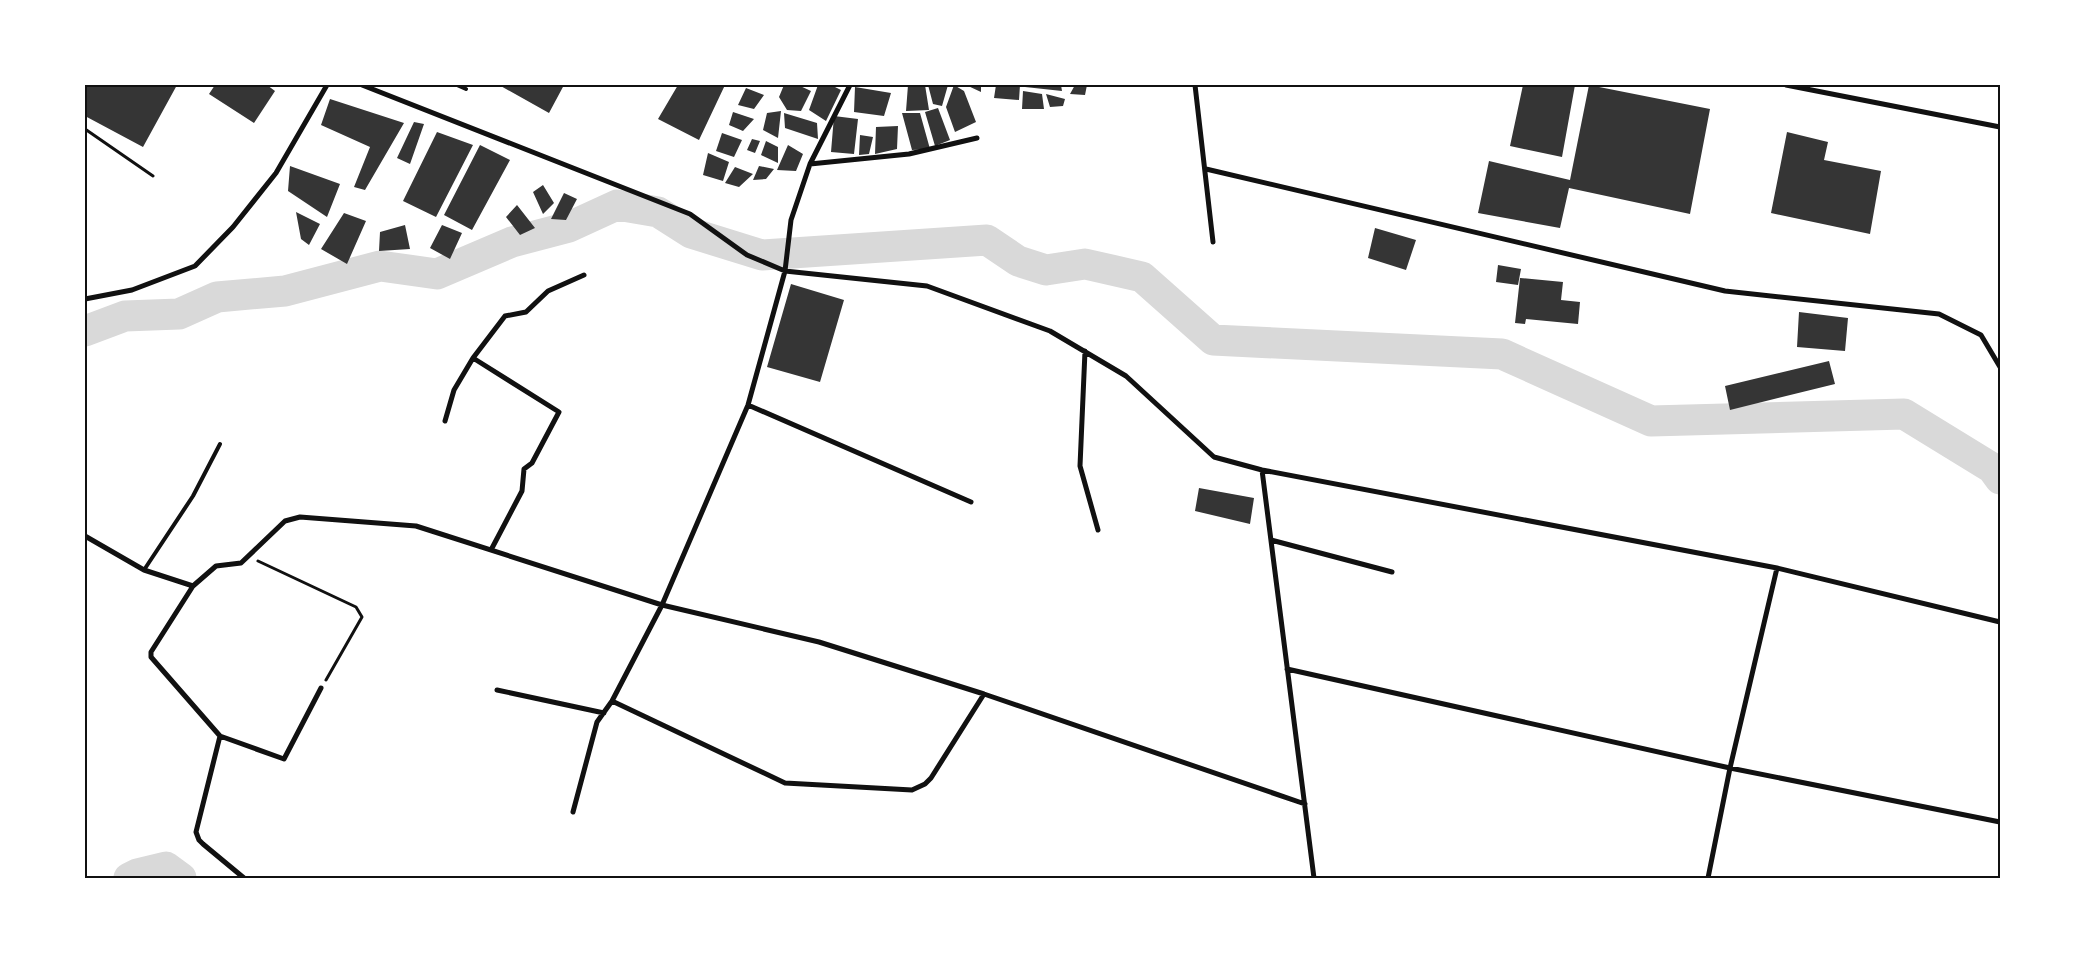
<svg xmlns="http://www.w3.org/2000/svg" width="2085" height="963" font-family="'IBM Plex Sans',sans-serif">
<rect width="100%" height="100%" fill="#fff"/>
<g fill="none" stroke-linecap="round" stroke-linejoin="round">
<path stroke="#d9d9d9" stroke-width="31" d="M85 331 125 316 179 314 217 297 285 291 380 266 437 274 512 242 569 227 617 205 658 212 691 233 762 255 987 240 1018 261 1046 270 1085 264 1142 277 1213 340 1502 354 1651 421 1904 414 1992 468 2000 479
M129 878 137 874 166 867 181 878"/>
</g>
<path fill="#353535" d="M85 85H177L143 147 85 116Z
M215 85H267L275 91 254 123 209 94Z
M499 85H564L549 113Z
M678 85H725L699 140 658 119Z
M784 85H798L811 91 801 111 787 110 779 97Z
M818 85H831L841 90 826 121 809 110Z
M908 85H925L929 110 906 111Z
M928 85H948L942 106 933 104Z
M954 85 964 91 976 122 955 132 946 107Z
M966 85H981V92Z
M996 85H1020L1019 100 994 98Z
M1025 85H1061L1062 91 1025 87Z
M1075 85H1087L1085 95 1070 94Z
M1523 85H1575L1562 157 1510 146Z
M1589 85 1710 109 1690 214 1569 188 1560 228 1478 213 1489 161 1570 180Z
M855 87 891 93 884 116 854 112Z
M746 88 764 95 754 109 738 105Z
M1023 91 1042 94 1044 109H1022Z
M1046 94 1065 99 1063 106 1050 107Z
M330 99 404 123 365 190 354 187 370 147 321 125Z
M938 108 950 140 935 146 925 112Z
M781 111 778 138 763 130 767 113Z
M733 112 754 119 743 131 729 125Z
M784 113 817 123 818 139 785 128Z
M902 113H920L930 149 912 150Z
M834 116 858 119 854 154 831 152Z
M414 122 424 124 410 164 397 158Z
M898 126 897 149 875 154 876 127Z
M437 132 473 145 436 217 403 201Z
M1787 132 1828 142 1824 160 1881 171 1870 234 1771 213Z
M722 133 742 140 734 157 716 151Z
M860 135 873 137 869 154 859 155Z
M752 139 760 141 755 153 747 150Z
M766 141 778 147V163L761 155Z
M480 145 510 160 472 230 444 215Z
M788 145 803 154 796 171 777 170Z
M708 153 729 162 723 181 703 175Z
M290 166 340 184 327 217 288 191Z
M759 166 774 169 766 179 753 180Z
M735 167 753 174 739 187 725 183Z
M543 185 554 203 543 214 533 192Z
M564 193 577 199 566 220 551 219Z
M517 205 535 228 520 235 506 217Z
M296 212 320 224 309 245 301 239Z
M344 213 366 221 347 264 321 249Z
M405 225 410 249 379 251 380 232Z
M442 225 462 233 450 259 430 248Z
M1375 228 1416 240 1406 270 1368 258Z
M1498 265 1521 269 1518 285 1496 282Z
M1520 278 1563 282 1561 300 1580 302 1578 324 1526 319 1525 324 1515 323Z
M791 284 844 300 820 382 767 367Z
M1799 312 1848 318 1845 351 1797 347Z
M1829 361 1835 384 1730 410 1725 386Z
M1199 488 1254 498 1250 524 1195 511Z"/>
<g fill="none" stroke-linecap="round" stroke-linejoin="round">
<path stroke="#111" stroke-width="3" d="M85 129 153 176
M258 561 356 607 362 617 326 680"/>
<path stroke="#111" stroke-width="4" d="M457 85 466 89
M144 570 193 496 220 444"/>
<path stroke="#111" stroke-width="5" d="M362 85 690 214 747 255 785 271 927 286 1050 331 1126 376 1214 457 1262 470 1777 568 2000 622
M1195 85 1213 242
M1786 85 2000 127
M810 164 909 154 977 138
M1206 169 1725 291 1939 314 1981 335 2000 367
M85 299 132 290 195 266 233 227 276 173 327 85
M1085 351 1080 466 1098 530
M748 405 971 502
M445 421 454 390 473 358
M1262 470 1314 878
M85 536 144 570 193 586 216 566 241 563 285 521 300 517 416 526 662 605 819 642 984 694 1305 804
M1271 540 1392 572
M491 550 522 491 524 469 532 463 559 412 473 358 505 316 526 312 548 291 584 275
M193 586 151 652V657L220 736 196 832 199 840 203 844 244 878
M1287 669 1730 768 2000 822
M497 690 604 713
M612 701 785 783 912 790 925 784 931 778 984 694
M220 736 284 759 321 688
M573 812 597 722 612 701 662 605 748 405 785 271 791 220 810 164 850 85
M1708 878 1730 768 1777 568"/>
</g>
<rect width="2085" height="963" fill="none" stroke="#ffffff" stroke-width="172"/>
<rect x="86" y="86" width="1913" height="791" fill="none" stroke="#111" stroke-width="2"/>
</svg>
